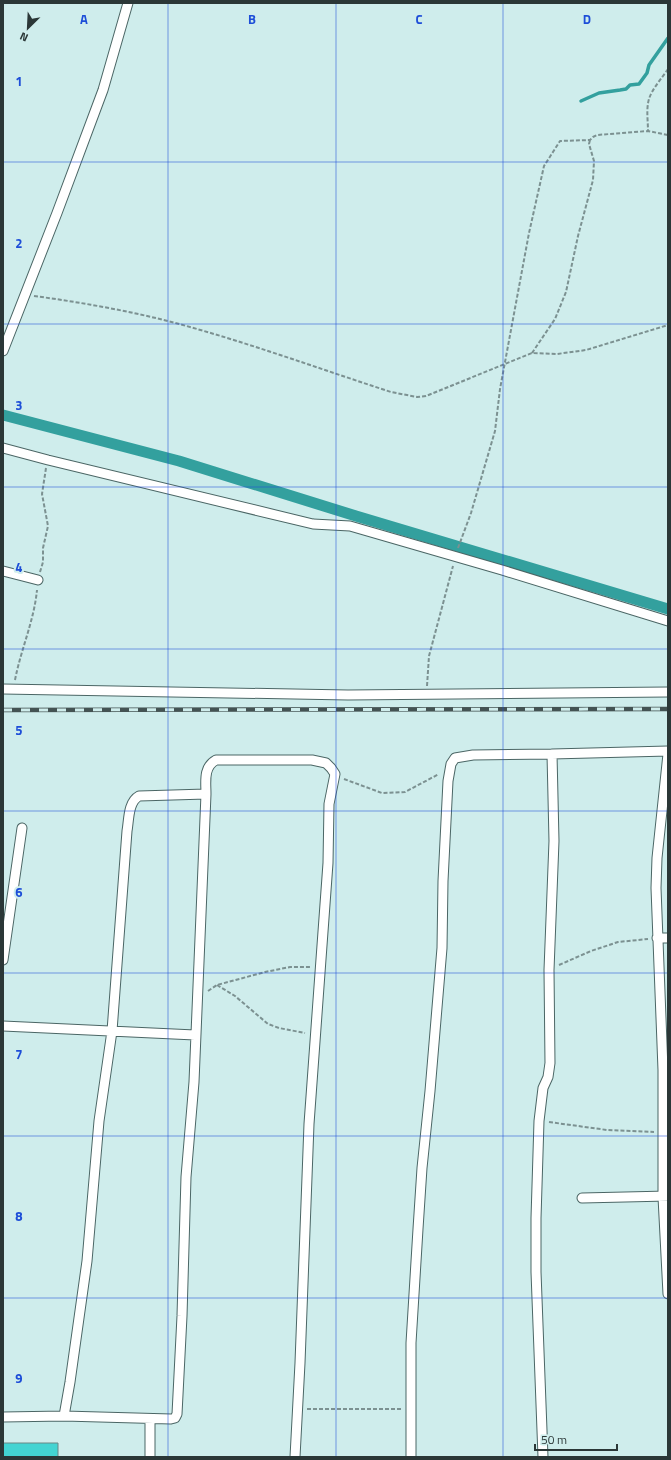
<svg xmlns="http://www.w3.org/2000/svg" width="671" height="1460" font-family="'Titillium Web',sans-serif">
<rect width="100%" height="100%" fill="#cfedec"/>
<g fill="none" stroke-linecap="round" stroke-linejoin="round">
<path stroke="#33a09e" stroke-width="3.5" d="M581 101 599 93 620 90 626 89 630 85 639 84 647 73 649 65 668 38"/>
<path stroke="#33a09e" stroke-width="11" d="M3 415 179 461 356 516 668 609"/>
</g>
<path fill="#43d4d2" stroke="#6a8685" d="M3 1443H58V1457H3Z"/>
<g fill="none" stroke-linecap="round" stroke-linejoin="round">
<g stroke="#4b6665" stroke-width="11">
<path id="street" d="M3 351 57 213 103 90 128 3
M3 448 48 460 313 524 350 526 502 570 668 621
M3 571 38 580
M3 689 348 695 668 692
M668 754 657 858 656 888 663 1070V1197L668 1294
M657 938H668
M3 960 22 828
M3 1026 195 1035
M582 1198 668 1196
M64 1416 70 1382 87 1261 99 1121 112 1031 127 831C129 820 128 802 139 796L206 794C206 782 203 767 216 760H312L326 763 331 768 335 774 329 804 328 863 309 1124 300 1363 295 1457
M3 1417 64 1416 171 1419 175 1418 177 1414 182 1316 186 1177 194 1082 206 794
M150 1457V1419
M411 1457V1343L418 1229 422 1168 430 1091 442 948 443 881 448 781 451 764 455 758 473 755 552 754 668 751
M543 1457 536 1272V1218L539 1121 543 1088 548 1077 550 1063 549 970 554 841 552 754"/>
</g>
<path stroke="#7c9191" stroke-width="2" stroke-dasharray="4 2" stroke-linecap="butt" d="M668 69C662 78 652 89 649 99 646 109 648 121 648 131L668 135
M34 296C79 302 124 310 168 321 244 341 317 368 391 392L417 397 426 396 532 353 557 354 586 350 668 325
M532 353 555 319 566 292 578 236 593 180 594 161 589 144 590 140
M458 548 471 513 495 431 500 389 529 233 544 166 560 141 590 140 593 137 597 135 648 131
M40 572 43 562V548L48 526 42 494 46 468
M15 680C21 649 34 621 37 590
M427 686 429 656 453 566
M344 779 382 793 405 792 439 774
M559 965 591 951 618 942 648 939
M217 985 235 996 268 1024 279 1028 305 1033
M208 991 217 985 265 972 290 967H311
M549 1122 607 1130 654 1132
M307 1409H403"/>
<use href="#street" stroke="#fff" stroke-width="9"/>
<g stroke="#445353" stroke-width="4.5">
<path id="rail" d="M3 710 668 709"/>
</g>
<use href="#rail" stroke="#cfedec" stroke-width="3" stroke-dasharray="9" stroke-linecap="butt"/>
</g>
<path fill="none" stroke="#1d4ed8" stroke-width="1" stroke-opacity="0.55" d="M168 3V1457M336 3V1457M503 3V1457M3 162H668M3 324H668M3 487H668M3 649H668M3 811H668M3 973H668M3 1136H668M3 1298H668"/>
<g font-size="13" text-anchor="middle" font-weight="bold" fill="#1d4ed8" stroke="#cfedec" stroke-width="4" stroke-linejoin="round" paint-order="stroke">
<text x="84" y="24">A</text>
<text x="252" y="24">B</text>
<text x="419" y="24">C</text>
<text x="587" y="24">D</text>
<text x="19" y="86">1</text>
<text x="19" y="248">2</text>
<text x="19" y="410">3</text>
<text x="19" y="572">4</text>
<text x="19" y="735">5</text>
<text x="19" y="897">6</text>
<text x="19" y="1059">7</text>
<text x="19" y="1221">8</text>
<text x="19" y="1383">9</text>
</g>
<rect width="671" height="1460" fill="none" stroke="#2b3737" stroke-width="8"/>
<g transform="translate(28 28) rotate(204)" stroke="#cfedec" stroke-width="3" paint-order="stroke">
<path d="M0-3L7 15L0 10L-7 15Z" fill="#2b3737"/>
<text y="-6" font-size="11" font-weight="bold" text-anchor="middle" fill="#2b3737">N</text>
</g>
<path d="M535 1444v6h82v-6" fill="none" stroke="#2b3737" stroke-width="2"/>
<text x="541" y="1444" font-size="12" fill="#2b3737" stroke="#cfedec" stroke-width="3" paint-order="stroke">50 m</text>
</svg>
